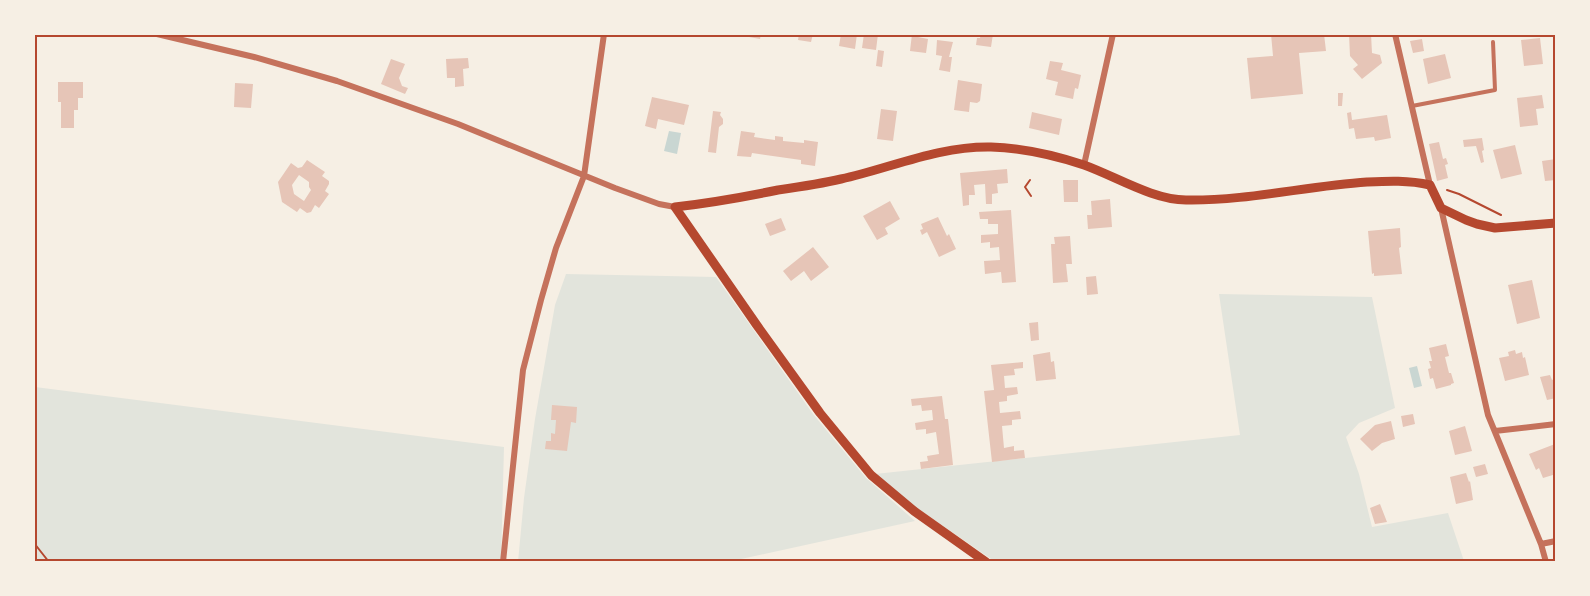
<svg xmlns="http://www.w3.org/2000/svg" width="1590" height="596" font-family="'Work Sans',sans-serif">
<rect width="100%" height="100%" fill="#f6efe4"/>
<path fill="#e2e4dc" d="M566 274 716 277 813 414 866 478 915 521 732 561 518 562 524 498 535 419 555 305Z
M1219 294 1372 297 1395 408 1359 423 1346 437 1359 474 1372 527 1448 513 1464 561H994L917 508 875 474 1240 435Z
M35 387 504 447 501 561 35 562Z"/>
<path fill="#c9d6d2" d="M669 131 681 133 677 154 664 151Z
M1417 366 1422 386 1414 388 1409 368Z"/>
<path fill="#e6c5b7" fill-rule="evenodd" d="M750 34H761L760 39 749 37Z
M799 34H813L811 42 798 40Z
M841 34H857L855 49 839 46Z
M864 34H878L876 50 862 48Z
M912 34H919L918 37 928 39 926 53 910 51Z
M981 34H993L991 47 976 45 977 38H980Z
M1271 34H1324L1326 51 1299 53 1303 94 1251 99 1247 58 1273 56Z
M1349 34H1371L1372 53 1380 55 1382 63 1362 79 1353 69 1358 65 1350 56Z
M1540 38 1543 64 1524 66 1521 40Z
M1422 39 1424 51 1413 53 1410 41Z
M937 40 953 42 949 57H952L950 72 939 70 942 56 936 55Z
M878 50 884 51 882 67 876 66Z
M1445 54 1451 78 1428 84 1423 59Z
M468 58 469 68 463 69 464 86 455 87V78H447L446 59Z
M391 59 405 64 399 78 402 86 408 88 405 94 381 84Z
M1050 61 1063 63 1061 70 1081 75 1078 89 1075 88 1073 99 1055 95 1058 82 1046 79Z
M958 80 982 84 980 101 977 103 970 102 969 112 954 110Z
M58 82H83V98H78V110H74V128H61V102H58Z
M235 83 253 84 251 108 234 107Z
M1338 93H1343L1342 106H1338Z
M1542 95 1544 108 1536 109 1538 125 1520 127 1517 98Z
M652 97 689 105 684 125 658 119 656 129 645 126Z
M881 109 897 111 893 141 877 139Z
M713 111 721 112 720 115 723 119V124L719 127 716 153 708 152Z
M1032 112 1062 119 1059 135 1029 128Z
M1351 112 1352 120 1387 115 1391 138 1375 141 1374 137 1356 139 1354 128 1349 129 1347 113Z
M741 131 755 133 754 137 775 140V136L783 137V141L804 143V140L818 142 815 166 801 164V160L752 153 751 157 737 156Z
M1482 138 1484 150 1482 151 1484 162 1481 163 1476 146 1464 147 1463 140Z
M1439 142 1443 159 1446 158 1448 164 1445 165 1448 178 1437 181 1429 144Z
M1515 145 1522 174 1501 179 1493 150Z
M1556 159V180L1545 181 1542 161Z
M307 160 325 172 322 176 329 181V184L325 191 329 194 319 208 315 205 311 212 307 213 300 208 297 212 282 202 278 182 291 163 298 168 302 167ZM299 175 309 182V187L311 190 304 201 294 194 292 185Z
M1007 169 1008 183 997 184 998 193 992 194V204H986L985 184 974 185 975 195H969V205L963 206 960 173Z
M1063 180H1078V202H1064Z
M1110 199 1112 227 1088 229 1087 215H1092L1091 201Z
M890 201 900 219 885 228 888 234 877 240 863 216Z
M1011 210 1016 282 1002 283 1001 272 985 274 984 261 1000 260 999 247 990 248V242L981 243V235L998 234V224H988V219H980L979 212Z
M938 217 947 236 949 234 956 249 939 257 927 232 922 235 920 230 923 229 921 224Z
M781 218 786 230 770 236 765 224Z
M1400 228 1401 247 1399 248 1402 274 1374 276V273L1372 274 1368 231Z
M1070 236 1072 264H1066L1068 282 1053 283 1051 244H1055L1054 237Z
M813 247 829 267 811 281 804 271 791 281 783 271Z
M1096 276 1098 294 1087 295 1086 277Z
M1532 280 1540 318 1517 324 1508 285Z
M1038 322 1039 340 1031 341 1029 323Z
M1446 344 1449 356 1445 357 1449 373H1451L1454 383 1451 384V385L1436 389 1433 378 1430 379 1428 369 1431 368 1429 361H1432L1429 348Z
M1515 350 1516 354 1522 352 1523 358 1525 357 1529 375 1505 381 1499 358 1509 356 1508 352Z
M1050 352 1051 362 1054 361 1056 379 1036 381 1033 355Z
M1023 362V368L1014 369 1015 375 1004 376 1005 388 1017 387 1018 394 1007 396V401L999 402 1000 413 1020 411 1021 419 1012 420V425L1002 426 1004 448 1014 446V451L1024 450 1025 458 992 462 984 391 994 390 991 365Z
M1550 375 1552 380 1556 378V398L1547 400 1540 377Z
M942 396 945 419H948L953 465 921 469 920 462 928 461 927 456 939 454 936 432 926 434V429L916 430 915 423 933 420 932 410 922 411 921 405 912 406 911 399Z
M552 405 577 407 576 423 571 422 567 451 545 449 546 441H551V433L555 434 556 420H551Z
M1413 414 1415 424 1403 427 1401 416Z
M1391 421 1395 439 1382 443 1372 451 1360 439 1375 425Z
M1465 426 1472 451 1455 455 1449 431Z
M1555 444 1556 474 1543 478 1539 468 1536 470 1529 454Z
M1485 464 1488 474 1476 477 1473 467Z
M1466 473 1469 482 1470 481 1473 500 1456 504 1450 477Z
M1380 504 1387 522 1375 524 1370 508Z"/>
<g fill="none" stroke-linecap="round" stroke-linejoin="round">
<path stroke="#b5482f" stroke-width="2" d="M1030 180 1025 187 1031 196
M1447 190 1459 194 1501 215
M34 543 49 562"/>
<path stroke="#c5725c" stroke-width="4" d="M1412 106 1495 90 1493 42"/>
<path stroke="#c5725c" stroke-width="6" d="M157 34 254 57 337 81 458 124 615 188 659 204 675 207
M1395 34 1430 185
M1084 165 1113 34
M1441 208 1488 415 1541 544 1546 562
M1495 431 1556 424
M1541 544 1556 541
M503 562 523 370 541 300 556 248 584 176 604 34"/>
<path stroke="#b5482f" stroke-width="9" d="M986 562 914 511 871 475 820 413 756 324 675 207C710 203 744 197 778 190 799 187 820 184 841 179 891 168 938 146 991 147 1023 148 1054 155 1084 165 1115 176 1153 200 1186 200 1247 201 1306 186 1367 182 1388 181 1408 180 1430 185L1441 208 1466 220 1477 224 1495 228 1556 223"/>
</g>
<rect width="1590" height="596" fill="none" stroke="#f6efe4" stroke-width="72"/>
<rect x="36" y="36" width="1518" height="524" fill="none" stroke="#b5482f" stroke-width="2"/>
</svg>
